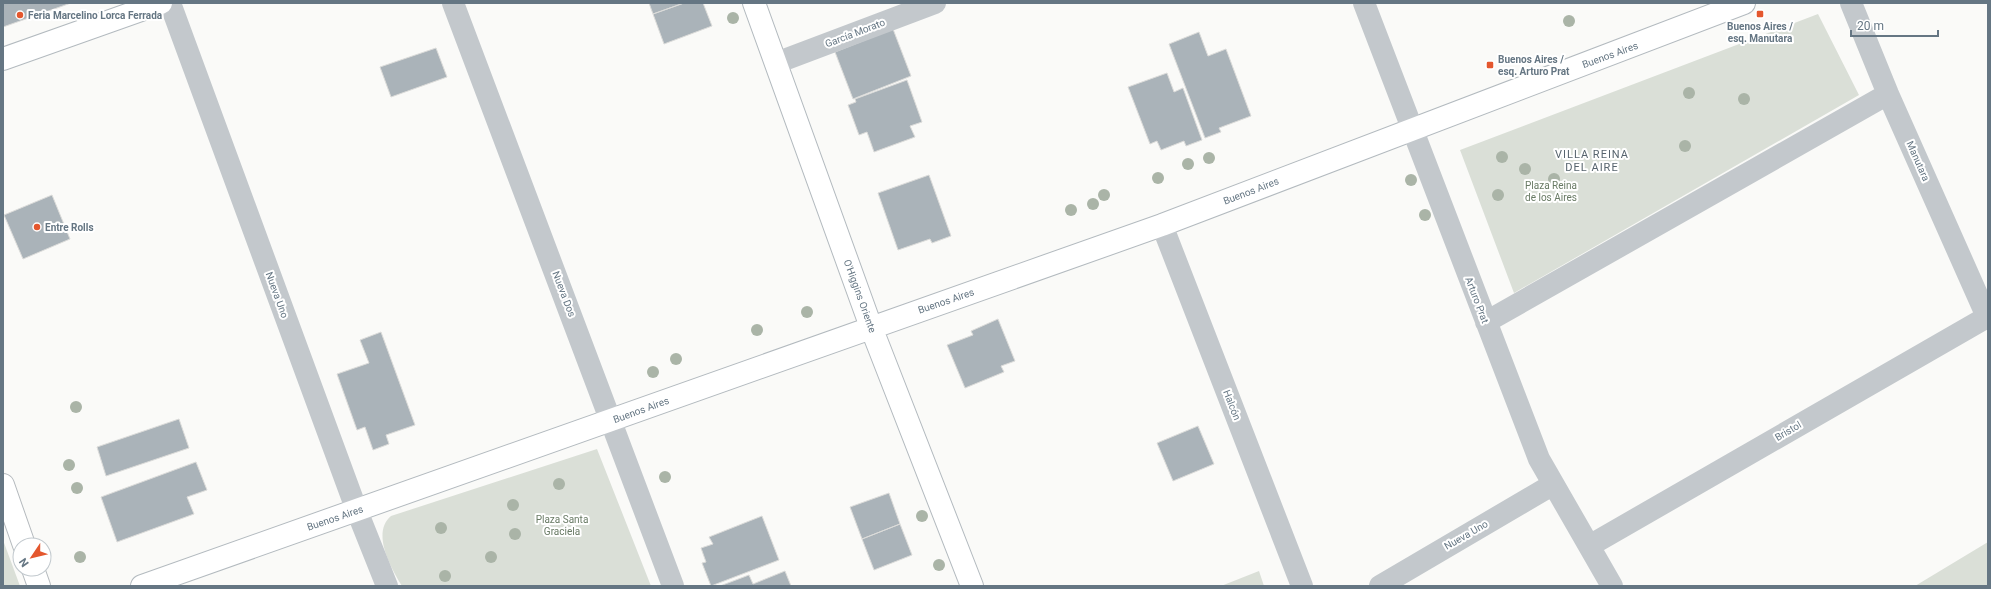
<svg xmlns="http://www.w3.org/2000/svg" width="1991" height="589" font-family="Roboto,sans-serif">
<rect width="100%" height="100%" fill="#fafaf8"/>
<path fill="#dadfd7" d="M1818 14 1859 95 1514 293 1460 150Z
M597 449 651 586H402C391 568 371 533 391 516Z
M3 540 20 586H3Z
M1988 542V586H1915Z
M1259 571 1264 586H1221Z"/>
<path fill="#aab3b9" stroke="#dcdcda" d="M3 3H71L3 27Z
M649 3H684L653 14Z
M684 3H703L712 26 664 44 653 14Z
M893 29 911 76 853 99 835 52Z
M1199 32 1208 56 1226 49 1251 116 1219 128 1221 132 1205 138 1169 44Z
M436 48 447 77 391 97 380 67Z
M1167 73 1174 92 1183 88 1202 140 1186 146 1184 141 1161 150 1157 141 1150 144 1128 87Z
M907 80 922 122 910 126 915 137 874 152 867 132 859 135 848 105 856 102 855 99Z
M929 175 951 236 932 243 930 239 898 250 878 193Z
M52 195 70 239 23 259 4 215Z
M998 319 1015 361 1001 366 1004 372 965 388 947 345 973 335 971 331Z
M381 332 415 425 386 435 389 444 373 450 365 427 357 430 337 374 369 363 360 340Z
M179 419 189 448 106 476 97 447Z
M1198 426 1214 464 1173 481 1157 443Z
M196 462 207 490 187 497 194 514 117 542 101 497Z
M889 493 900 524 862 539 850 507Z
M762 516 779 560 711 586 702 563 706 562 701 548 713 544 709 537Z
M900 524 912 555 874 570 862 539Z
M785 571 791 586H720L749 575 753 584Z"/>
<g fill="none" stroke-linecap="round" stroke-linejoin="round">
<g stroke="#b3babf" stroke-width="24">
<path id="secondary" d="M754 3 871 327 972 586
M3 59 161 3
M142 586 1162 225 1744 3"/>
</g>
<g stroke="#b5babe" stroke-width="24">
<path id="primary" d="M3 485 24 545
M33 569 39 586"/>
</g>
<path stroke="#c3c8cc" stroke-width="22" d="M170 3 357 511 387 586
M453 3 673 586
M1364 3 1539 459 1612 586
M1851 3 1888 94 1988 319
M776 63 935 3
M1162 225 1302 586
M1486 322 1888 94
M1589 546 1987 317
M1380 586 1552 485"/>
<use href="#secondary" stroke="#fff" stroke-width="22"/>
<use href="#primary" stroke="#fff" stroke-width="22"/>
</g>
<g fill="#aab4a7">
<circle cx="733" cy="18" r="6"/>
<circle cx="1569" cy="21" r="6"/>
<circle cx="1689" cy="93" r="6"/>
<circle cx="1744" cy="99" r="6"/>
<circle cx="1685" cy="146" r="6"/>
<circle cx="1502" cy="157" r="6"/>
<circle cx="1209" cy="158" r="6"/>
<circle cx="1188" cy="164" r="6"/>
<circle cx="1525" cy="169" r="6"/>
<circle cx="1158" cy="178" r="6"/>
<circle cx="1554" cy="179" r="6"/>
<circle cx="1411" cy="180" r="6"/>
<circle cx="1104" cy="195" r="6"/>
<circle cx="1498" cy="195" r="6"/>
<circle cx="1093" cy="204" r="6"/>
<circle cx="1071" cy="210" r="6"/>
<circle cx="1425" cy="215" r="6"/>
<circle cx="807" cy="312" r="6"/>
<circle cx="757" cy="330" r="6"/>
<circle cx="676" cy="359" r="6"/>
<circle cx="653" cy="372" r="6"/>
<circle cx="76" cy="407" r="6"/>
<circle cx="69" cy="465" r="6"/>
<circle cx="665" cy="477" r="6"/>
<circle cx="559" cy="484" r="6"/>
<circle cx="77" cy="488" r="6"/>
<circle cx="513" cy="505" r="6"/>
<circle cx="922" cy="516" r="6"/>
<circle cx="441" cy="528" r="6"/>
<circle cx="515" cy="534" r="6"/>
<circle cx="80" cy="557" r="6"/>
<circle cx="491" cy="557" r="6"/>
<circle cx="939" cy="565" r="6"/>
<circle cx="445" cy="576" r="6"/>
</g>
<g fill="#e4572e" stroke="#fff" stroke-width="1.5">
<rect x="1756" y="10" width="8" height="8" rx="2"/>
<circle cx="20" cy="15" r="4"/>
<rect x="1486" y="61" width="8" height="8" rx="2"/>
<circle cx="37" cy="227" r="4"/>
</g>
<g text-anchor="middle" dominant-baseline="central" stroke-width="4" stroke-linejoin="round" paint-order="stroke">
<g font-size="10" font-weight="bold" fill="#657683" stroke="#fff" text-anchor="start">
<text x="28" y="15">Feria Marcelino Lorca Ferrada</text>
<text x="1760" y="26" text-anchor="middle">Buenos Aires /<tspan x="1760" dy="12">esq. Manutara</tspan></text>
<text x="1498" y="59">Buenos Aires /<tspan x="1498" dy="12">esq. Arturo Prat</tspan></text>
<text x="45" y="227">Entre Rolls</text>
</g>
<g font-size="10" fill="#657683" stroke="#fff">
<text transform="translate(855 33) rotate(-21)">García Morato</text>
<text transform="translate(1610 55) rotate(-20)">Buenos Aires</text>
<text transform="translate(1918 161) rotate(66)">Manutara</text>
<text transform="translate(1251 191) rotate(-21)">Buenos Aires</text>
<text transform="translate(564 294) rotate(69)">Nueva Dos</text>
<text transform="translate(277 295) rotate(70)">Nueva Uno</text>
<text transform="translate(860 296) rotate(70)">O'Higgins Oriente</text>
<text transform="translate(1477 300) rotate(69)">Arturo Prat</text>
<text transform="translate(946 301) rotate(-19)">Buenos Aires</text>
<text transform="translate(1232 405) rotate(69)">Halcón</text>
<text transform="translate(641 410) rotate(-20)">Buenos Aires</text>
<text transform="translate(1788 431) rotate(-30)">Bristol</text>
<text transform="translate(335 518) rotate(-19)">Buenos Aires</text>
<text transform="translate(1466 535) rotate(-30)">Nueva Uno</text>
</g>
<g font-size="10" fill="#687a64" stroke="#fff">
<text x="1551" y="185">Plaza Reina<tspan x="1551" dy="12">de los Aires</tspan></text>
<text x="562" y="519">Plaza Santa<tspan x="562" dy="12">Graciela</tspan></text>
</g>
<g font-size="11" letter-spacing="1" fill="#57646e" stroke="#fff">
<text x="1592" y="154">VILLA REINA<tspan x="1592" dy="13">DEL AIRE</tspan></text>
</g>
</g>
<rect width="1991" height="589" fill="none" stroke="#657683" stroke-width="8"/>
<g transform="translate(32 557) rotate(235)"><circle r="19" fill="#ffffff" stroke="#c1c8cd"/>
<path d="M0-3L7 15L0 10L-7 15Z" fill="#e4572e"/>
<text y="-6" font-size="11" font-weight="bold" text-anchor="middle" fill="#657683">N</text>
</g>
<path d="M1851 30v6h87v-6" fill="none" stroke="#657683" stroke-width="2"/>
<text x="1857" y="30" font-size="12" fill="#657683" stroke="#ffffff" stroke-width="3" paint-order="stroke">20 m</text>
</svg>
